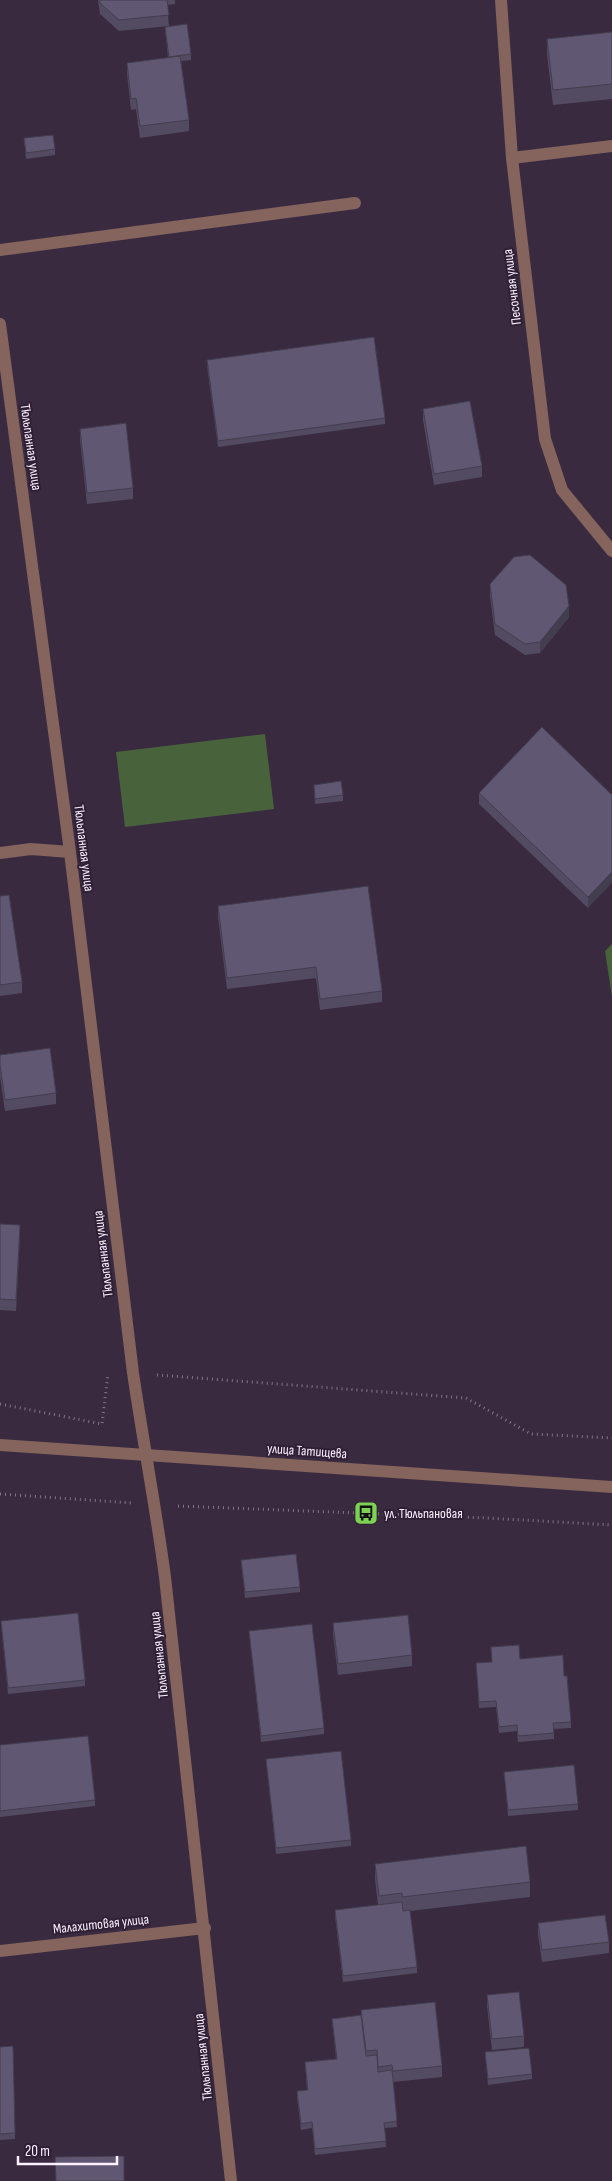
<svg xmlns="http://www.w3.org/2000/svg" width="612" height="2181" font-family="'Sofia Sans Condensed',sans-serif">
<rect width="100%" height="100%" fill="#3a2a40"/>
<path fill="#48633b" d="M265 734 274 809 125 827 116 752Z
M612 944V997L605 951Z"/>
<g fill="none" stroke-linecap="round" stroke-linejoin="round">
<path stroke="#837589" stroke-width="3" stroke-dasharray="1 4" stroke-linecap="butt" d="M157 1375 466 1398 531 1434 612 1438
M0 1404 102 1424 108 1374
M0 1494 132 1503
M178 1506 487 1518 612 1525"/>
<path stroke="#84645d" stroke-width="12" d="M512 158 612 146
M0 250 355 203
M0 853 31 849 70 852"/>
<path stroke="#84645d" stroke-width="12" d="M501 0 512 158 545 439 562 490 612 551
M0 324 70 852 133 1373C143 1441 156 1509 165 1577L231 2181
M0 1951 205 1928"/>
<path stroke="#84645d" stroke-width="12" d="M0 1445 612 1487"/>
</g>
<path fill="#534b62" d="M98 0H175V4L167 5 169 26 119 31 100 14Z
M165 27 191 54V60L181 61 189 120V131L140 138 136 109 131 110 127 74V63L168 58Z
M612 32V99L553 105 547 54V39Z
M24 138 55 149V155L26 159Z
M207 360 385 418V424L218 447 207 366Z
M423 409 482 466V477L434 485 423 420Z
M80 429 133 488V499L87 504 80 440Z
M490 584 569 617 540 653 525 655 495 635 490 596Z
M314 785 343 795V801L315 804Z
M479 793 612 795 588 908 479 804Z
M0 896 22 982V993L0 996Z
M218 906 382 991V1002L320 1010 316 978 227 989 218 917Z
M0 1055 56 1093V1104L5 1111 0 1076Z
M0 1224 20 1236 16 1311 0 1310Z
M241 1560 300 1587V1592L245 1598Z
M1 1621 85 1680V1686L8 1694Z
M333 1623 412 1655V1666L338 1675 333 1634Z
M249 1631 324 1728V1734L261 1742Z
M491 1647 564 1676 571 1722V1728L554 1729V1739L518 1742 517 1731 499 1733 496 1707 479 1708 476 1663 492 1662Z
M0 1745 95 1800V1806L0 1817Z
M266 1759 351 1840V1846L276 1854Z
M504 1772 578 1804V1810L508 1816Z
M375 1864 530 1882V1897L410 1911 417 1967V1973L343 1982 335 1916V1910L378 1905 375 1879Z
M538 1923 609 1942V1953L542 1962 538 1934Z
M487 1995 524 2036V2047L492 2050 487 2006Z
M361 2010 442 2066V2077L393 2082 397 2127 385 2128 386 2147 315 2155 312 2128 301 2130 297 2097V2091L307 2090 305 2062 336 2059 332 2019 361 2015Z
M0 2047 15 2133V2139L0 2140Z
M485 2052 532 2074V2079L488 2085Z"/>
<path fill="#433d50" d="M569 606V617L540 653V642Z
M612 872V883L588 908V897Z
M20 1225V1236L16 1311V1300Z"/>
<path fill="#605772" stroke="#433d50" d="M100 0H167L169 15 119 20 100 3Z
M187 24 191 54 169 57 165 27Z
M612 32V84L553 90 547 39Z
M180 56 189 120 140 126 136 98 131 99 127 63Z
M53 135 55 149 26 153 24 138Z
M374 337 385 418 218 441 207 360Z
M470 401 482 466 434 474 423 409Z
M126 423 133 488 87 493 80 429Z
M530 555 566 585 569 606 540 642 525 644 495 624 490 584 514 557Z
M542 727 612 795V872L588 897 479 793Z
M341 781 343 795 315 799 314 785Z
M368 886 382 991 320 999 316 967 227 978 218 906Z
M9 895 22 982 0 985V896Z
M50 1048 56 1093 5 1100 0 1065V1055Z
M0 1224 20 1225 16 1300 0 1299Z
M296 1554 300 1587 245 1592 241 1560Z
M78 1613 85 1680 8 1688 1 1621Z
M408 1615 412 1655 338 1664 333 1623Z
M312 1624 324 1728 261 1736 249 1631Z
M519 1645 520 1659 563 1655 564 1676H567L571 1722 553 1723 554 1733 518 1736 517 1725 499 1727 496 1701 479 1702 476 1663 492 1662 491 1647Z
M88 1736 95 1800 0 1811V1745Z
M341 1751 351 1840 276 1848 266 1759Z
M574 1765 578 1804 508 1810 504 1772Z
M526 1846 530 1882 402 1897V1893L379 1896 375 1864Z
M402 1902 403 1911 410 1910 417 1967 343 1976 335 1910Z
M605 1915 609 1942 542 1950 538 1923Z
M519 1992 524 2036 492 2039 487 1995Z
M435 2002 442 2066 393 2071 392 2065 378 2067 377 2050 366 2051 361 2010Z
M361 2015 366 2056 377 2055 378 2072 392 2070 397 2121 384 2123 386 2141 315 2149 312 2122 301 2124 297 2091 308 2090 305 2062 337 2059 332 2019Z
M13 2046 15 2133 0 2134V2047Z
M529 2048 532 2074 488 2079 485 2052Z
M124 2156V2181H56L55 2157Z"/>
<defs>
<g id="bus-square" transform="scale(1.25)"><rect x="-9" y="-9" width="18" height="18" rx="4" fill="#7dd153" stroke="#302035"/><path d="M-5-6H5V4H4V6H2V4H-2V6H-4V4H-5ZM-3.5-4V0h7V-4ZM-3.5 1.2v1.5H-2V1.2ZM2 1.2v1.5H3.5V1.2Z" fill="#111"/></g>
</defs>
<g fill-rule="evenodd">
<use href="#bus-square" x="366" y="1513"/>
</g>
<g text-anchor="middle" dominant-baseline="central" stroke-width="4" stroke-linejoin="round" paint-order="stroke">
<g font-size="14" fill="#fbf0ff" stroke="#302035">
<text transform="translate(512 287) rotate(-97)">Песочная улица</text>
<text transform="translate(31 447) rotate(82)">Тюльпанная улица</text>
<text transform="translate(84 848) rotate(83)">Тюльпанная улица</text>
<text transform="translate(103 1254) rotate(-97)">Тюльпанная улица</text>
<text transform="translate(307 1451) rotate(4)">улица Татищева</text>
<text transform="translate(159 1655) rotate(-96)">Тюльпанная улица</text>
<text transform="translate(101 1924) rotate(-6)">Малахитовая улица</text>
<text transform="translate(203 2057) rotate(-96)">Тюльпанная улица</text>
</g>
<g font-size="14" fill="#fbf0ff" stroke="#302035" text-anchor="start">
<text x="384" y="1513">ул. Тюльпановая</text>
</g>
</g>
<path d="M18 2156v8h99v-8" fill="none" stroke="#fbf0ff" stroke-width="2.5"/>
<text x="25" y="2156" font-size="15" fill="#fbf0ff" stroke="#302035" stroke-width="4" paint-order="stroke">20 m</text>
</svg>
